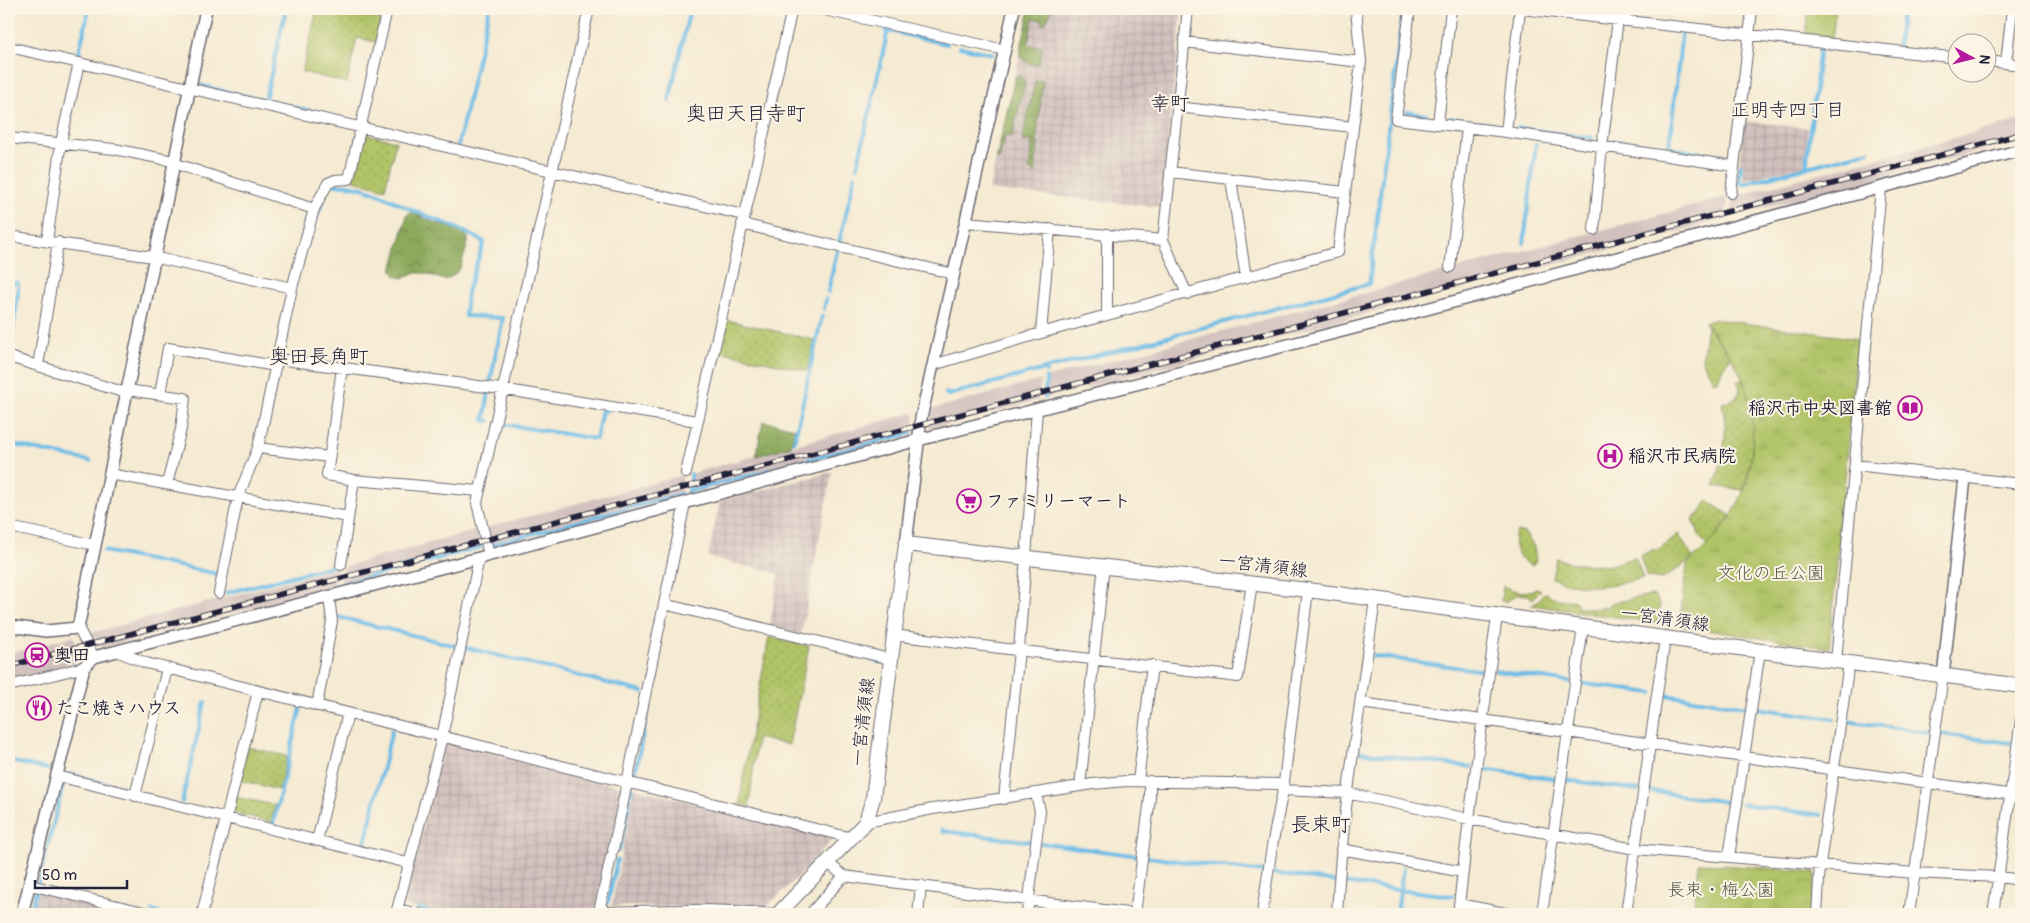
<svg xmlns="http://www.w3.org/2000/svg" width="2030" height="923" font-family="Pangolin,'Klee One',sans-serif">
<defs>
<pattern id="industrial-grid" width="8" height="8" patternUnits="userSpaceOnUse" patternTransform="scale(1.25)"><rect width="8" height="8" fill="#d1c0bd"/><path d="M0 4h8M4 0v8" fill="none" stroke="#b3a5a3"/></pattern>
<pattern id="grass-dots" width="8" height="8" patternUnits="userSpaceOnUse" patternTransform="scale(1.25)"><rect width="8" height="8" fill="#b0c366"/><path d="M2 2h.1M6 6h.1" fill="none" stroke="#97a759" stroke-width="1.8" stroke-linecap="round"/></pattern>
<pattern id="forest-crowns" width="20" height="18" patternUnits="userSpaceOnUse" patternTransform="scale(1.25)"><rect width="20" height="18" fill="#8ca95b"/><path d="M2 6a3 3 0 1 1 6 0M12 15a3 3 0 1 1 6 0" fill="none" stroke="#72894c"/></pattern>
<pattern id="park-tufts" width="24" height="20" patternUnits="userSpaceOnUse" patternTransform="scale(1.25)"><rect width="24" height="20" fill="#b0c366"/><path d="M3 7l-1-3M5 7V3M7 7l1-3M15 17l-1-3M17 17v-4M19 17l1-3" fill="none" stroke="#97a759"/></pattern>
</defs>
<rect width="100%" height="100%" fill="#fcf5e5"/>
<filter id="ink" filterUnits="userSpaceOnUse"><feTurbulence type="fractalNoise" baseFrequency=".02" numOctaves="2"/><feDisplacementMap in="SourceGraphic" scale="10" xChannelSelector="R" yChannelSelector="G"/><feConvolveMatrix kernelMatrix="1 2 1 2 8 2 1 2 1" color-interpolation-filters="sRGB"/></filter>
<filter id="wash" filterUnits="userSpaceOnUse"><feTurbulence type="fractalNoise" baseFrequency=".0096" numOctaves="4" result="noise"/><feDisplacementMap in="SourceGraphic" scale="20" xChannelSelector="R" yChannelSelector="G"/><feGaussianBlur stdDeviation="1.12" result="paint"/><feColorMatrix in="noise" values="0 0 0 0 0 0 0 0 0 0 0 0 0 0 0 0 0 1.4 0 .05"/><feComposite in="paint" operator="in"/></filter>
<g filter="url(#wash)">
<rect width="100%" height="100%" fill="#f5ead2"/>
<path fill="url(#industrial-grid)" d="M1030 9H1182L1161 207 989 190Z
M1744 121 1808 128 1804 166 1743 180 1744 165 1739 164Z
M832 472 801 635 769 627 779 574 708 557 720 501Z
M444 742 624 787 599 900 593 914H441L404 905Z
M634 788 834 838 800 875 766 907 612 906Z
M38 889 132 914H32Z"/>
<path fill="#d1c0bd" d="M2021 120V140L1731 217 1732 197Z
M1727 197 1726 219 1047 398 1048 377Z
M1041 380 1038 400 930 429 929 427 932 409Z
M912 413 915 416 912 432 691 490 693 473Z
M683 475 681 492 490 543 485 528Z
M477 530 481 546 341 583 343 567Z
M337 568 335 586 102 648 91 633Z
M73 636 82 654 77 662 9 680V654Z"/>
<path fill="url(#grass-dots)" stroke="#697250" d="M317 9H333L381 20 375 42 357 38 347 83 302 72Z
M1808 9H1836L1832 39 1805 36Z
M361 133 396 141 385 189 354 180 352 178Z
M727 320 815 340 808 371 719 351Z
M1707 326 1731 357 1722 370 1718 380 1714 382 1702 360Z
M1742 379C1758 412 1755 456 1743 490L1714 486C1725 458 1728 432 1722 403 1731 402 1740 397 1740 387L1737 382Z
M1707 501 1730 515V518L1707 546 1699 535 1693 519 1696 515 1698 516Z
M1517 531 1525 533 1534 547 1536 561 1532 565C1518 562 1510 543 1517 531Z
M1678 534 1693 558 1663 579 1647 577 1640 556 1654 549 1656 551Z
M1635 557 1643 578C1614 586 1581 591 1552 578L1556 558 1572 563 1608 566Z
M1503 586C1513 591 1526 595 1536 588L1541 590 1532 599 1527 595 1518 594 1506 602 1501 601Z
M1544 593 1558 599 1575 601 1579 607 1591 609 1607 607 1611 603 1650 595 1655 596 1660 604 1658 623 1531 605 1539 600Z
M769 637 809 646 789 745 757 738 749 807 740 804 743 777Z
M247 747 287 756 279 790 239 780Z
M235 797 275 805 271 822 231 812Z"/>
<path fill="url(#forest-crowns)" stroke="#57664b" d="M1030 9H1052L1046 23 1043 24 1042 20 1033 18 1028 44 1043 48 1039 63C1030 66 1026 62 1019 56Z
M1020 76 1025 82 1012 137 1005 136 999 160 996 159 1015 77Z
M1043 80 1036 143H1038L1035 173 1032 172 1029 169 1032 141H1022L1035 81Z
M411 212 433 222 462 231 468 237V243L460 269 451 277 445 280 423 273H414L403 278 396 276 392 270 407 215Z
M763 421 795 428 791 446 756 456Z"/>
<path fill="url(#park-tufts)" stroke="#697250" d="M1715 319 1858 339 1829 648 1679 626 1687 564C1703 550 1717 536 1729 519 1755 481 1759 426 1744 383 1736 361 1720 341 1705 323Z
M1699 863 1815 872 1812 914H1693Z"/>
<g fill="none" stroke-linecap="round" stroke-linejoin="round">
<path stroke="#6cbce7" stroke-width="4" d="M803 10 821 15
M885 30 947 44
M9 41 84 59
M1898 46 1902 9
M960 47 993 54
M78 57 89 9
M96 62 109 65
M199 85 323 114
M265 100 286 9
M669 101 690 9
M1407 112 1426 115
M1450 118 1496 125
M1518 128 1592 138
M1615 141 1723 156
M458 145 489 9
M1669 148 1682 31
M1741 165 1739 181 1742 184 1869 151
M857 168 888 30
M1806 168 1820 46
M334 185C366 183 389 200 417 212 442 222 461 228 484 242L467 292 465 316 503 318 490 383
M316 219 324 200
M839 243 855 176
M1524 243 1536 143
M9 268 13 240
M9 282 18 283V294L10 351
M828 292 837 251
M824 309 826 299
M1045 369 1369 284 1403 9
M946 393 948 395 1045 369 1046 372
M1045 398 1046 378
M489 421 484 420 489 392
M502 424 596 439 602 410 607 411
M794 442 822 316
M9 444 90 461
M687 492 911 433
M689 492 691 474
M491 545 681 494
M104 551 218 574V578
M341 584 481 547
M226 593 336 565 337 556
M325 607 326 614 328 615
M334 616 457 646
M464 647 643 692
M1373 656 1485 671
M870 659 880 662
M1496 671 1570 682
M1579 683 1652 693
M1665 695 1748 707
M1756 708 1834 719
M1846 721 1932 733
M1940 734 2011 743
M1359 752 1471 767
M9 761 47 769
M1482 769 1559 779
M69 774 132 790
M634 779 650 697
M1566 780 1638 790
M1650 791 1735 803
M631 793 632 787
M182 802 205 702
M1742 804 1821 815
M273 824 301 707
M942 829V831L1033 842
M1041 843 1140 856
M364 847 392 730
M619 850 630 799
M1147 857 1263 872
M1273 873 1336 882
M1342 883 1452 896
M38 884 64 782
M608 902 617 860
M418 909 437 914
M152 911 164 914
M30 914 36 891
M1397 914 1403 868"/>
</g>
</g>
<g filter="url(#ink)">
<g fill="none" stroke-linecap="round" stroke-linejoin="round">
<g stroke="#6c6870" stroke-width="12">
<path id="minor" d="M820 9 1005 50
M1410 9 1396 119 1506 132 1734 166
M1521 9 1958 58
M1184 42 1361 62
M9 47 744 215
M1988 61 2021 65
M2006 63 2012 9
M1177 107 1353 127
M1438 123 1451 9
M1506 132 1520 9
M9 138 114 149 173 161
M173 163 314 209
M1170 172 1345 192
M1231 179 1246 278
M1731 193 1752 9
M966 222 1163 240 1188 9
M742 224 954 274
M1594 230 1602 147 1618 19
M1107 234V315
M9 236 153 257 292 288
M1163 240 1187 294
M47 241 61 142 79 63
M1450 267 1467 128
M1041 333 1050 229
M9 357 126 393
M277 359 501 389 697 421
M933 365 1041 333 1338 252 1361 62 1356 9
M38 366 58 242
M342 368 327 475 354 480
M127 390 185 398 181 429 167 484
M160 394 168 348 276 366
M258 448 329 457
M1855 465 2021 484
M686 473 792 9
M109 474 348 517
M9 527 95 545
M489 555 477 503 589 9
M341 565 354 480 479 491
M219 593 238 497 258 448 292 288 314 209 328 183 335 180 349 179 387 9
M664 604 890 659
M78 628 94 657
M893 635 1238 677 1252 583
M119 652 146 663 852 838
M1836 661 1881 188
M9 686 84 667
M1361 703 2021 796
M317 706 332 621 329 597
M57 776 408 863
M1138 781 1152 665
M1080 786 1104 565
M1283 790 1347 793 1469 819 1636 849 1914 873 1999 877 2021 880
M135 796 167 669
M1004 799 1019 650 1037 410
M866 822 933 809 1093 784 1126 781 1283 784
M317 841 348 713
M1341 849 1463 872
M613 850 685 503
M1729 857 1760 651
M828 863 844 876 1135 914
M30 885 152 914
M1459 904 1510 914
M397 909 419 914
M607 912C662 910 718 908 773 914
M202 914 258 691
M396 914 442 737 479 558
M606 914 607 912 600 907 611 857
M810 914 844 876
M918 914 921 885
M1027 914 1040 811 1036 794
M1135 914 1150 798V781
M1262 914 1272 846 1283 790 1308 590
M1337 914C1342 808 1361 704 1375 599
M1458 914 1469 819 1497 616
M1542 914 1583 627
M1626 914 1665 638
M1817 914 1820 864 1849 663
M1909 914 1943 676
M1993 914 2021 720"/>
</g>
<g stroke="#6c6870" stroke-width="14">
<path id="tertiary" d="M906 544 921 418 1014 9
M9 626 46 631 78 628 206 9
M1943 676 1965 478
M22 914 84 667 94 657 479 558 918 440 1389 319 2021 150"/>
</g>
<g stroke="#6c6870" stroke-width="16">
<path id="secondary" d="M778 914 866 822 873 798 906 544 1308 590 2021 686"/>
</g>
<use href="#minor" stroke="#fff" stroke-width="10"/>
<use href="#tertiary" stroke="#fff" stroke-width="11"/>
<use href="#secondary" stroke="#fff" stroke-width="14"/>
<g stroke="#22223b" stroke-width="5.5">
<path id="rail" d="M9 666 2021 134"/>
</g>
<use href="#rail" stroke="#fcf5e5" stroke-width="4" stroke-dasharray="11" stroke-linecap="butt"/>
</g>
</g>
<defs>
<g id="library-ring" transform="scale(1.25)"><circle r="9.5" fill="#fcf5e5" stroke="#b5179e" stroke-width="1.5"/><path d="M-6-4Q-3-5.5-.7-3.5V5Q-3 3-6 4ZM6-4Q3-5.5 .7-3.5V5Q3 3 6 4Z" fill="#b5179e"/></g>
<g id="hospital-ring" transform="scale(1.25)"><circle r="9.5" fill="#fcf5e5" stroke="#b5179e" stroke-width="1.5"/><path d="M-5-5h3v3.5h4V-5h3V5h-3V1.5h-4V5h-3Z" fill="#b5179e"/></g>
<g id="supermarket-ring" transform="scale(1.25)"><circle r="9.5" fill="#fcf5e5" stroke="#b5179e" stroke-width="1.5"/><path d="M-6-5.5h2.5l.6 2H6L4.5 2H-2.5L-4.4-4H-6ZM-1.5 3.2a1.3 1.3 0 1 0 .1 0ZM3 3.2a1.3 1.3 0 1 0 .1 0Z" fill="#b5179e"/></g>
<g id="station-ring" transform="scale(1.25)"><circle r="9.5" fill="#fcf5e5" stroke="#b5179e" stroke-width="1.5"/><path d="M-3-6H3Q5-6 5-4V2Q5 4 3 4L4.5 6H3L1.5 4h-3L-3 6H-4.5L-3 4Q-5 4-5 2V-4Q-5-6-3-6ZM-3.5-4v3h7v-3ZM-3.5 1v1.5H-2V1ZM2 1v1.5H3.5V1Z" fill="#b5179e"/></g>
<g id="restaurant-ring" transform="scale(1.25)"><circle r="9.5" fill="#fcf5e5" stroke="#b5179e" stroke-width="1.5"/><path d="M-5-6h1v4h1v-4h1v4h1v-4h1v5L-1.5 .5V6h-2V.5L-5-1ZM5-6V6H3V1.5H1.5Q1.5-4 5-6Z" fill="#b5179e"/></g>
</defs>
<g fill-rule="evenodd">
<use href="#library-ring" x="1910" y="408"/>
<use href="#hospital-ring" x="1610" y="456"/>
<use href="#supermarket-ring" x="969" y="501"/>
<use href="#station-ring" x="37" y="655"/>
<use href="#restaurant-ring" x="39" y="708"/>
</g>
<g text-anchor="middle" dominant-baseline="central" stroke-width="4" stroke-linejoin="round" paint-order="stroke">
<g font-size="18" font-weight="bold" fill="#22223b" stroke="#fcf5e5" text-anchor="start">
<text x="1892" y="408" text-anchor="end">稲沢市中央図書館</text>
<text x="1628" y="456">稲沢市民病院</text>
<text x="986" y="501">ファミリーマート</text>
<text x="54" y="655">奥田</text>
<text x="56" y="708">たこ焼きハウス</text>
</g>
<g font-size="18" fill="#22223b" stroke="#fcf5e5">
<text transform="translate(1263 566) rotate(7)">一宮清須線</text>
<text transform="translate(1665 619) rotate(8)">一宮清須線</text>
<text transform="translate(863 722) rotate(-83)">一宮清須線</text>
</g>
<g font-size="18" fill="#545a4a" stroke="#fcf5e5">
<text x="1771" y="573">文化の丘公園</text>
<text x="1721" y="890">長束・梅公園</text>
</g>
<g font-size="19" fill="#22223b" stroke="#fcf5e5">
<text x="1788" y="110">正明寺四丁目</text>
</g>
<g font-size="20" fill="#22223b" stroke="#fcf5e5">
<text x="1170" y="103">幸町</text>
<text x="746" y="113">奥田天目寺町</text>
<text x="319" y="356">奥田長角町</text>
<text x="1321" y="824">長束町</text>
</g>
</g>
<rect width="2030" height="923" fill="none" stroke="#fcf5e5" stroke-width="30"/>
<g transform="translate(1972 58) rotate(97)"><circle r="24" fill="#fcf5e5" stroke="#a5a1a1"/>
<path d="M0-4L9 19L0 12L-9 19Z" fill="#b5179e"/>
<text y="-8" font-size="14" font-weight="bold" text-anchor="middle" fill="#22223b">N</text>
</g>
<path d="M35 880v8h92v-8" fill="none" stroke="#22223b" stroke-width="2.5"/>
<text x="42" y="880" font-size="15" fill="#22223b" stroke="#fcf5e5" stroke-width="4" paint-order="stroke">50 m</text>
</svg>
